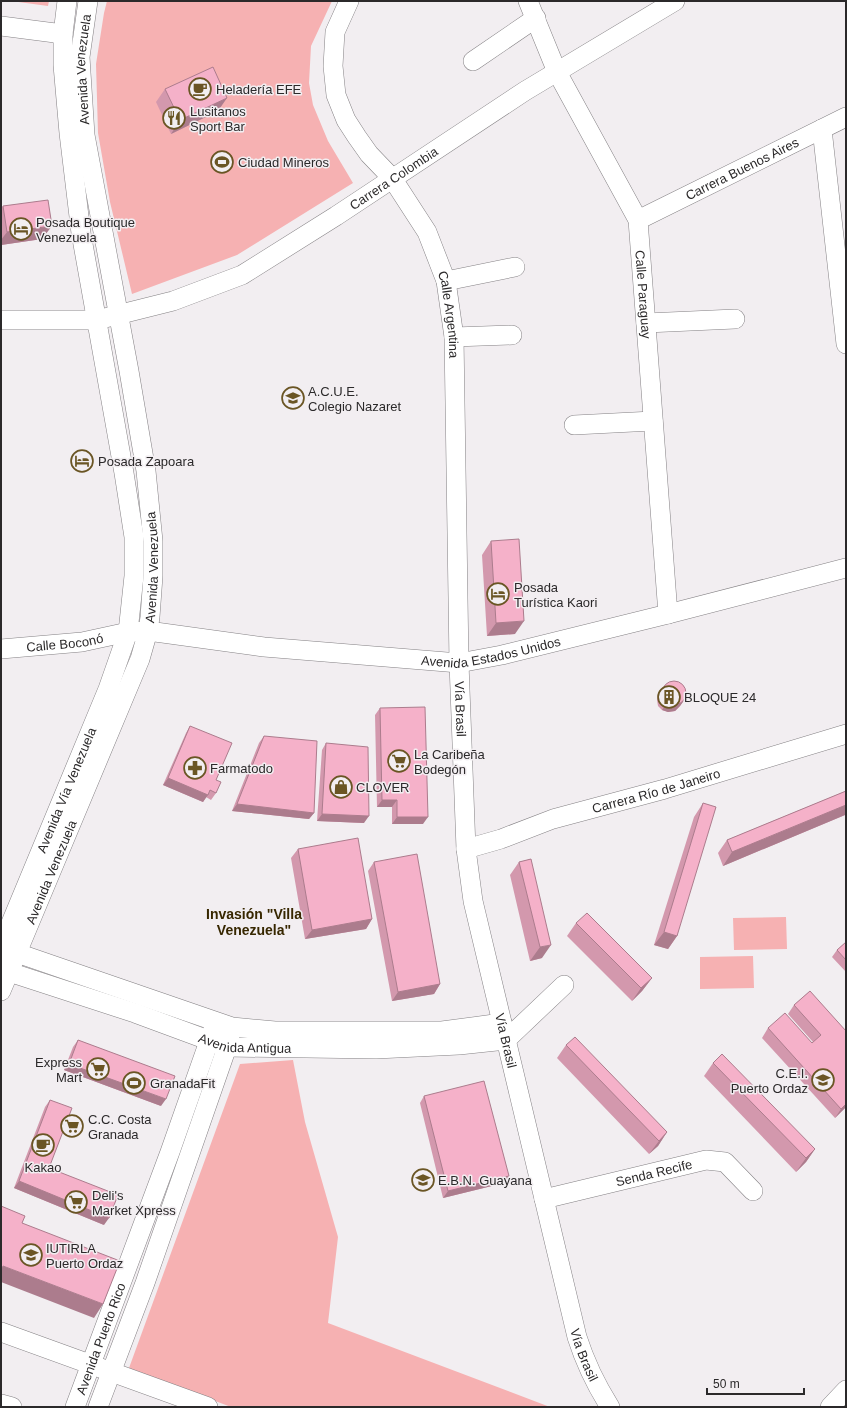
<svg xmlns="http://www.w3.org/2000/svg" width="847" height="1408" font-family="Arial,sans-serif">
<rect width="100%" height="100%" fill="#f2eef1"/>
<path fill="#f6b1b2" d="M11 1H49L48 6Z
M107 1H332L311 46 309 83 313 105 328 141 353 183 237 255 132 294 110 202 98 133 96 64 104 13Z
M786 917 787 949 734 950 733 918Z
M753 956 754 988 700 989V957Z
M293 1060 305 1122 338 1237 328 1323 550 1407H231L129 1368 240 1064Z"/>
<g fill="none" stroke-linecap="round" stroke-linejoin="round">
<g stroke="#848184" stroke-width="20">
<g id="minor">
<path id="s1" d="M349 1 335 32 333 66 336 95 346 120 357 137 369 154 392 178 427 232 446 281 454 337 459 663 466 849 473 901 577 1337C585 1362 596 1385 610 1407"/>
<path id="s2" d="M528 1 557 72 638 220 668 614"/>
<path d="M1 26 63 34"/>
<path d="M473 61 536 18"/>
<path d="M822 129 846 344"/>
<path id="s3" d="M638 220 846 117"/>
<path d="M446 281 515 267"/>
<path id="s4" d="M1 320H97L173 301 242 275 336 216 525 91 675 1"/>
<path d="M646 323 735 319"/>
<path d="M454 337 512 335"/>
<path d="M574 425 653 421"/>
<path id="s5" d="M1 649 82 642 128 632 148 631 264 647 459 663 502 655 668 614 846 568"/>
<path id="s6" d="M466 849 501 839 553 819 665 789 846 734"/>
<path id="s7" d="M1 947 108 689 128 632 134 576V537L124 473 81 233 69 133 63 65V34L67 1"/>
<path d="M5 954 17 953 232 1027 275 1031H442L502 1023"/>
<path id="s8" d="M2 961 9 972 135 1013 227 1047 376 1049 459 1045 506 1040 564 985"/>
<path id="s9" d="M1 991 140 659 148 631 150 617 153 576V541L146 471 129 371 85 135 80 57 88 1"/>
<path id="s10" d="M544 1199 706 1160 725 1162 753 1191"/>
<path d="M1 1332 208 1407"/>
<path d="M1 1404 12 1407"/>
<path id="s11" d="M75 1407 170 1152 213 1030"/>
<path d="M98 1407 145 1283 227 1047 230 1035"/>
<path d="M830 1407 846 1390"/>
</g>
</g>
<use href="#minor" stroke="#fff" stroke-width="19"/>
</g>
<path fill="#d398ad" d="M165 89 218 111 171 134 156 102Z
M3 206 42 239 1 245V208Z
M491 541 515 634 487 636 482 555Z
M663 687 685 699 680 706 675 711 668 712 662 710 658 706 657 700 658 694Z
M380 708 423 824H392V807H377L375 715Z
M190 726 216 780V793L211 800 206 797 203 802 163 785 186 733Z
M264 736 314 813 309 819 232 811 259 743Z
M326 743 364 823 317 821 322 750Z
M846 791V814L845 815 723 866 718 853 727 840Z
M703 803 677 936 668 949 654 945 694 817Z
M298 849 372 919 366 929 305 939 291 858Z
M531 859 542 958 530 961 510 875 519 862Z
M374 862 440 984 434 994 392 1001 368 871Z
M576 923 652 978 642 991 632 1001 567 936Z
M846 942V972L832 957 837 950Z
M810 991 846 1107 835 1118 762 1038 768 1028 812 1043 813 1042 788 1014 794 1005Z
M78 1040 161 1106 64 1070 73 1047Z
M566 1045 667 1132 658 1146 649 1154 557 1058Z
M713 1063 815 1149 806 1162 796 1172 704 1076Z
M424 1096 509 1176 504 1183 443 1198 420 1103Z
M50 1100 49 1168 104 1225 14 1188 45 1107Z"/>
<path fill="#ac7c8d" d="M227 98 218 111 171 134 180 120Z
M52 226 42 239 1 245V240L7 232Z
M524 621 515 634 487 636 496 623Z
M685 699 680 706 675 711 668 712 662 710 667 703Z
M168 778 208 795 203 802 163 785Z
M382 800H397L392 807H377Z
M237 804 314 813 309 819 232 811Z
M846 805V814L845 815 723 866 732 852Z
M322 814 369 816 364 823 317 821Z
M397 817H428L423 824H392Z
M372 919 366 929 305 939 312 930Z
M664 932 677 936 668 949 654 945Z
M551 945 542 958 530 961 540 947Z
M652 978 642 991 632 1001 641 988Z
M440 984 434 994 392 1001 398 992Z
M69 1064 166 1099 161 1106 64 1070Z
M846 1104V1107L835 1118 841 1109Z
M667 1132 658 1146 649 1154 659 1141Z
M815 1149 806 1162 796 1172 806 1158Z
M509 1176 504 1183 443 1198 448 1191Z
M19 1181 109 1218 104 1225 14 1188Z
M3 1266 103 1304 94 1318 1 1282V1269Z"/>
<path fill="#f5b1c9" stroke="#ac7c8d" d="M213 67 227 98 180 120 165 89Z
M48 200 52 226 7 232 3 206Z
M519 539 524 621 496 623 491 541Z
M662 693a12 12 0 1 1 24 0a12 12 0 1 1-24 0Z
M425 707 428 817H397V800H382L380 708Z
M190 726 232 743 216 780 221 782 216 793 210 790 208 795 168 778Z
M264 736 317 741 314 813 237 804Z
M326 743 368 747 369 816 322 814Z
M846 791V805L732 852 727 840Z
M703 803 716 807 677 936 664 932Z
M358 838 372 919 312 930 298 849Z
M417 854 440 984 398 992 374 862Z
M531 859 551 945 540 947 519 862Z
M587 913 652 978 641 988 576 923Z
M846 942V960L837 950Z
M810 991 846 1031V1104L841 1109 768 1028 785 1013 812 1043 821 1035 794 1005Z
M575 1037 667 1132 659 1141 566 1045Z
M78 1040 175 1076 166 1099 69 1064Z
M722 1054 815 1149 806 1158 713 1063Z
M484 1081 509 1176 448 1191 424 1096Z
M50 1100 72 1108 49 1168 118 1195 109 1218 19 1181Z
M1 1206 25 1216 22 1223 120 1261 103 1304 3 1266 1 1271Z"/>
<defs>
<g id="cafe-ring" transform="scale(1.15)"><circle r="9.5" fill="#f2eef1" stroke="#6a5524" stroke-width="1.5"/><path d="M-5.5-4.5H6V0H3Q3 3.5 0 3.5H-2.5Q-5.5 3.5-5.5 0ZM3-3.2v2h1.7v-2ZM-6 4.5H4V6H-6Z" fill="#6a5524"/></g>
<g id="restaurant-ring" transform="scale(1.15)"><circle r="9.5" fill="#f2eef1" stroke="#6a5524" stroke-width="1.5"/><path d="M-5-6h1v4h1v-4h1v4h1v-4h1v5L-1.5 .5V6h-2V.5L-5-1ZM5-6V6H3V1.5H1.5Q1.5-4 5-6Z" fill="#6a5524"/></g>
<g id="stadium-ring" transform="scale(1.15)"><circle r="9.5" fill="#f2eef1" stroke="#6a5524" stroke-width="1.5"/><path d="M0-5a6.5 5 0 1 0 0 10a6.5 5 0 1 0 0-10ZM-3.5-1.8h7v3.6h-7Z" fill="#6a5524"/></g>
<g id="hotel-ring" transform="scale(1.15)"><circle r="9.5" fill="#f2eef1" stroke="#6a5524" stroke-width="1.5"/><path d="M-6-4.5h1.5V1H6V5H4.5V3h-9V5H-6ZM-4 0a1.8 1.8 0 1 1 3.6 0ZM.5 0V-2.5h3Q6-2.5 6 0Z" fill="#6a5524"/></g>
<g id="school-ring" transform="scale(1.15)"><circle r="9.5" fill="#f2eef1" stroke="#6a5524" stroke-width="1.5"/><path d="M0-5L7-2L0 1L-7-2ZM-4 1L0 2.5L4 1V4Q0 6-4 4Z" fill="#6a5524"/></g>
<g id="building-ring" transform="scale(1.15)"><circle r="9.5" fill="#f2eef1" stroke="#6a5524" stroke-width="1.5"/><path d="M-4-6H4V6H1V3H-1V6H-4ZM-2.5-4.3h1.7v1.8h-1.7ZM.8-4.3h1.7v1.8H.8ZM-2.5-1h1.7V.8h-1.7ZM.8-1h1.7V.8H.8Z" fill="#6a5524"/></g>
<g id="supermarket-ring" transform="scale(1.15)"><circle r="9.5" fill="#f2eef1" stroke="#6a5524" stroke-width="1.5"/><path d="M-6-5.5h2.5l.6 2H6L4.5 2H-2.5L-4.4-4H-6ZM-1.5 3.2a1.3 1.3 0 1 0 .1 0ZM3 3.2a1.3 1.3 0 1 0 .1 0Z" fill="#6a5524"/></g>
<g id="pharmacy-ring" transform="scale(1.15)"><circle r="9.5" fill="#f2eef1" stroke="#6a5524" stroke-width="1.5"/><path d="M-2-6h4v4h4v4h-4v4h-4v-4h-4v-4h4Z" fill="#6a5524"/></g>
<g id="shop-ring" transform="scale(1.15)"><circle r="9.5" fill="#f2eef1" stroke="#6a5524" stroke-width="1.5"/><path d="M-5-2.5h2.3a2.7 3.5 0 0 1 5.4 0H5L5.5 6h-11ZM-1.5-2.5h3a1.5 2.3 0 0 0-3 0Z" fill="#6a5524"/></g>
<g id="university-ring" transform="scale(1.15)"><circle r="9.5" fill="#f2eef1" stroke="#6a5524" stroke-width="1.5"/><path d="M0-5L7-2L0 1L-7-2ZM-4 1L0 2.5L4 1V4Q0 6-4 4Z" fill="#6a5524"/></g>
</defs>
<g fill-rule="evenodd">
<use href="#cafe-ring" x="200" y="89"/>
<use href="#restaurant-ring" x="174" y="118"/>
<use href="#stadium-ring" x="222" y="162"/>
<use href="#hotel-ring" x="21" y="229"/>
<use href="#school-ring" x="293" y="398"/>
<use href="#hotel-ring" x="82" y="461"/>
<use href="#hotel-ring" x="498" y="594"/>
<use href="#building-ring" x="669" y="697"/>
<use href="#supermarket-ring" x="399" y="761"/>
<use href="#pharmacy-ring" x="195" y="768"/>
<use href="#shop-ring" x="341" y="787"/>
<use href="#supermarket-ring" x="98" y="1069"/>
<use href="#school-ring" x="823" y="1080"/>
<use href="#stadium-ring" x="134" y="1083"/>
<use href="#supermarket-ring" x="72" y="1126"/>
<use href="#cafe-ring" x="43" y="1145"/>
<use href="#school-ring" x="423" y="1180"/>
<use href="#supermarket-ring" x="76" y="1202"/>
<use href="#university-ring" x="31" y="1255"/>
</g>
<g text-anchor="middle" dominant-baseline="central" stroke-width="3" stroke-linejoin="round" paint-order="stroke">
<g font-size="13" fill="#2b292a" stroke="#f2eef1">
<text stroke="none"><textPath href="#s9" startOffset="957">Avenida Venezuela</textPath></text>
<text stroke="none"><textPath href="#s3" startOffset="116">Carrera Buenos Aires</textPath></text>
<text stroke="none"><textPath href="#s4" startOffset="428">Carrera Colombia</textPath></text>
<text stroke="none"><textPath href="#s2" startOffset="320">Calle Paraguay</textPath></text>
<text stroke="none"><textPath href="#s1" startOffset="349">Calle Argentina</textPath></text>
<text stroke="none"><textPath href="#s9" startOffset="453">Avenida Venezuela</textPath></text>
<text stroke="none"><textPath href="#s5" startOffset="64">Calle Boconó</textPath></text>
<text stroke="none"><textPath href="#s5" startOffset="494">Avenida Estados Unidos</textPath></text>
<text stroke="none"><textPath href="#s1" startOffset="744">Vía Brasil</textPath></text>
<text stroke="none"><textPath href="#s7" startOffset="170">Avenida Vía Venezuela</textPath></text>
<text stroke="none"><textPath href="#s6" startOffset="199">Carrera Río de Janeiro</textPath></text>
<text stroke="none"><textPath href="#s9" startOffset="129">Avenida Venezuela</textPath></text>
<text stroke="none"><textPath href="#s8" startOffset="261">Avenida Antigua</textPath></text>
<text stroke="none"><textPath href="#s1" startOffset="1080">Vía Brasil</textPath></text>
<text stroke="none"><textPath href="#s10" startOffset="113">Senda Recife</textPath></text>
<text stroke="none"><textPath href="#s11" startOffset="73">Avenida Puerto Rico</textPath></text>
<text stroke="none"><textPath href="#s1" startOffset="1404">Vía Brasil</textPath></text>
</g>
<g font-size="13" fill="#2b292a" stroke="#f2eef1" text-anchor="start">
<text x="216" y="89">Heladería EFE</text>
<text x="190" y="111">Lusitanos<tspan x="190" dy="15">Sport Bar</tspan></text>
<text x="238" y="162">Ciudad Mineros</text>
<text x="36" y="222">Posada Boutique<tspan x="36" dy="15">Venezuela</tspan></text>
<text x="308" y="391">A.C.U.E.<tspan x="308" dy="15">Colegio Nazaret</tspan></text>
<text x="98" y="461">Posada Zapoara</text>
<text x="514" y="587">Posada<tspan x="514" dy="15">Turística Kaori</tspan></text>
<text x="684" y="697">BLOQUE 24</text>
<text x="414" y="754">La Caribeña<tspan x="414" dy="15">Bodegón</tspan></text>
<text x="210" y="768">Farmatodo</text>
<text x="356" y="787">CLOVER</text>
<text x="82" y="1062" text-anchor="end">Express<tspan x="82" dy="15">Mart</tspan></text>
<text x="808" y="1073" text-anchor="end">C.E.I.<tspan x="808" dy="15">Puerto Ordaz</tspan></text>
<text x="150" y="1083">GranadaFit</text>
<text x="88" y="1119">C.C. Costa<tspan x="88" dy="15">Granada</tspan></text>
<text x="43" y="1167" text-anchor="middle">Kakao</text>
<text x="438" y="1180">E.B.N. Guayana</text>
<text x="92" y="1195">Deli's<tspan x="92" dy="15">Market Xpress</tspan></text>
<text x="46" y="1248">IUTIRLA<tspan x="46" dy="15">Puerto Ordaz</tspan></text>
</g>
<g font-size="14" font-weight="bold" fill="#372700" stroke="#f2eef1">
<text x="254" y="914">Invasión "Villa<tspan x="254" dy="16">Venezuela"</tspan></text>
</g>
</g>
<rect width="847" height="1408" fill="none" stroke="#2b292a" stroke-width="4"/>
<path d="M707 1388v6h97v-6" fill="none" stroke="#2b292a" stroke-width="2"/>
<text x="713" y="1388" font-size="12" fill="#2b292a" stroke="#f2eef1" stroke-width="3" paint-order="stroke">50 m</text>
</svg>
